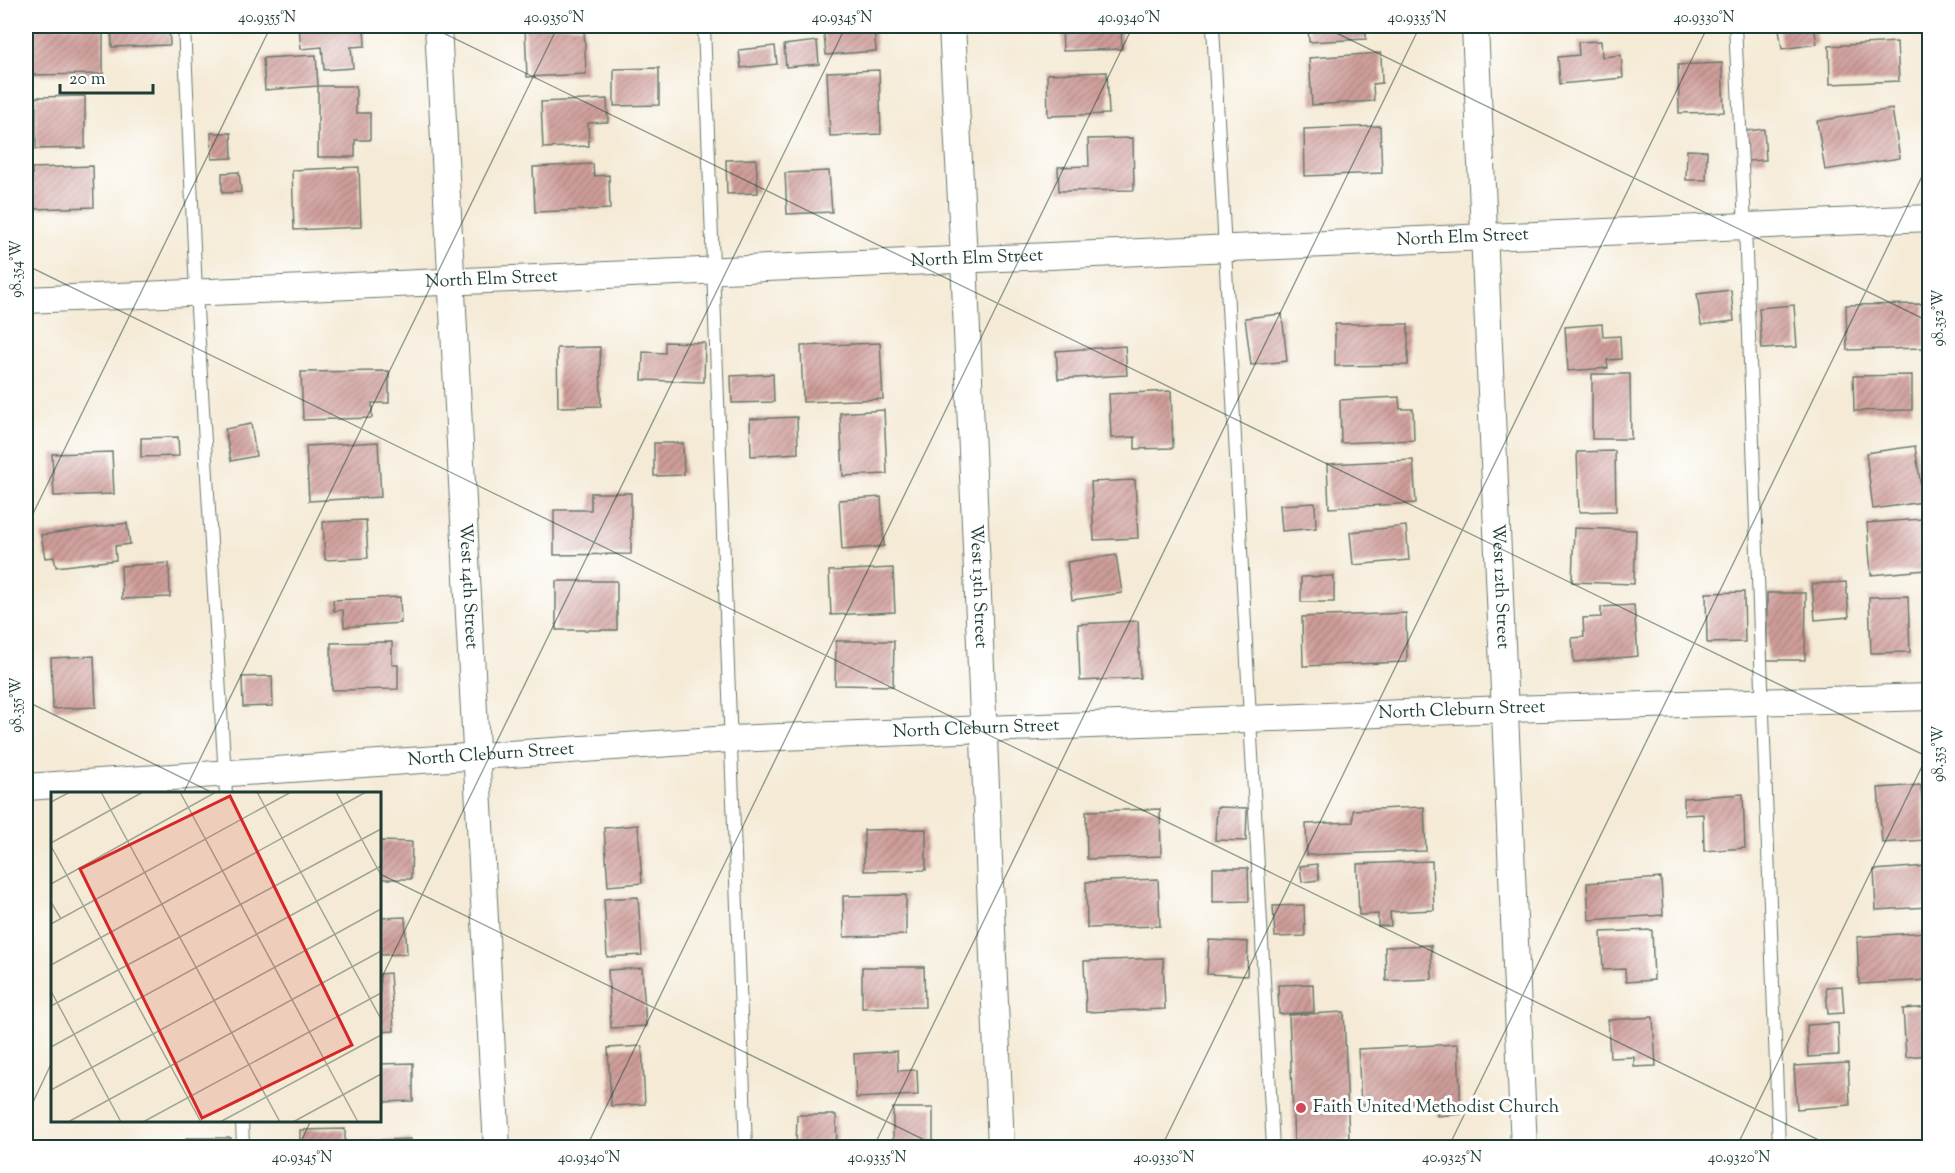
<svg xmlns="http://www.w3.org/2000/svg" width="1955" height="1173" font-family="'Sorts Mill Goudy',serif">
<defs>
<pattern id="building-hatch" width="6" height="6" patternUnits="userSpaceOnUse" patternTransform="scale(1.5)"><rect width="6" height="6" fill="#cf9d9a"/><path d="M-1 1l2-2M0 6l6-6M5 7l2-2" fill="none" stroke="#a7817e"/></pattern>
</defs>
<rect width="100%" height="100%" fill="#fff"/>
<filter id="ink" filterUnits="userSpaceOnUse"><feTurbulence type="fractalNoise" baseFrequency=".0167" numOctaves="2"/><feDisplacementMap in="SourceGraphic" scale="12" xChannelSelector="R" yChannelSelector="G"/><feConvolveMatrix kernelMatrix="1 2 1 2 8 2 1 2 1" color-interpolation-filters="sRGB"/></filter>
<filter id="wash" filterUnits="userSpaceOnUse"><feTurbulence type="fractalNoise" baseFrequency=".008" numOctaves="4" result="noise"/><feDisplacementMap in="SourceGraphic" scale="24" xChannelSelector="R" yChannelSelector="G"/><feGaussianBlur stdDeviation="1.35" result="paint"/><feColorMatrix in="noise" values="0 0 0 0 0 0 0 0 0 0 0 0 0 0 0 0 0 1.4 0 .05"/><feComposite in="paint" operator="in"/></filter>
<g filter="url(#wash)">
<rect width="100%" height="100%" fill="#f4ead5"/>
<g id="blocks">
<path fill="url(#building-hatch)" d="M26 26H103V74L26 75Z
M111 26H169L170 45 112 47Z
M299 26H364L365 46 351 47 353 68 324 70 322 47 301 49Z
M553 26H584L586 74 527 77 525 27Z
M823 26H874L876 51 826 55Z
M1062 26H1121L1122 49 1063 51Z
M1308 26H1366V39L1309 42Z
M1801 26H1814L1817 44 1782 49 1779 29Z
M817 41 819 64 786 67 784 45Z
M1601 41 1602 57 1621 55 1623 78 1560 84 1558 57 1579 55 1578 42Z
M1897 42 1899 81 1830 84 1829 46Z
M775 46 777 64 741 68 739 50Z
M1381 53 1382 83 1373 84 1374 101 1312 105 1309 58Z
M316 55 318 86 265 90 263 58Z
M1722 63 1724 112 1679 113 1678 65Z
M659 68V105L614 106V69Z
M879 70 881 134 830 136 827 72Z
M1107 72 1109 114 1048 116 1047 74Z
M318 86H356V113H370V140H355V157H318Z
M85 96V148L36 149V97Z
M607 99 608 122 588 123 589 146 543 148 541 102Z
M1892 109 1900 158 1825 170 1817 121Z
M1380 126 1382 173 1305 176 1304 129Z
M1764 129 1766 160 1747 161 1746 131Z
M211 133H231L232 158 212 159Z
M1133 138 1134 190 1059 191 1058 167 1089 166 1088 139Z
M1687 150 1707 151 1706 180H1686Z
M756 159 758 193 727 194 726 160Z
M593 164 594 176 609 175 610 209 535 212 533 167Z
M93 166 94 207 33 209 32 168Z
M359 167 361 227 294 230 292 170Z
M829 171 832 212 787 214 785 173Z
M239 172 241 192 222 193V173Z
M1731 290 1734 321 1701 325 1697 294Z
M1924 304 1925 348 1847 350 1846 305Z
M1794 305 1797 347 1762 349 1759 308Z
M1282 314 1287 361 1251 365 1245 318Z
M1335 324H1408V365L1335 366Z
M1602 324 1603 337 1620 336 1621 359 1607 360 1608 368 1568 371 1565 327Z
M665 342 705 343 704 382 642 380 643 352 665 353Z
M880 343 883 399 803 402 801 346Z
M1125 346 1127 375 1058 379 1056 351Z
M600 347 601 406 558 407 557 348Z
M389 371V403H372V418L303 420 301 372Z
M773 374 774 402 732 403 731 376Z
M1592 374H1630L1631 439H1592Z
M1912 375V410L1854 411 1853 376Z
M1171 391 1173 448 1135 449V437L1111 438 1109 394Z
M1399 397 1400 409H1413L1414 440 1341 443 1340 400Z
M884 410 887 474 843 476 840 413Z
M797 417 798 453 751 456 750 419Z
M251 424 256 456 231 461 225 429Z
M178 437 179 456 141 457V438Z
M378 442 381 497 309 501 306 446Z
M654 443H683L684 475 654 476Z
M1915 446 1923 502 1873 509 1866 453Z
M1615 451 1616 511 1579 512 1577 452Z
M112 452 114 494 54 496 52 454Z
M1413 460 1416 503 1329 508 1327 464Z
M1135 480 1138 538 1094 540 1091 482Z
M591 493H631V554L554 555V510H591Z
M881 497 884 546 842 550 839 500Z
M1315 503 1316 528 1282 531 1280 505Z
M1922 519 1926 570 1871 575 1867 523Z
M366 520 368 558 325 560 323 522Z
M127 523 130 544 115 546 116 560 56 567 54 557 45 558 41 535Z
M1406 526 1409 560 1353 565 1350 532Z
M1574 528 1636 530 1634 584 1572 582Z
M1116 555 1122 593 1072 600 1067 562Z
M169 563 170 597 122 599 121 566Z
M893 568 895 612 831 615 829 571Z
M1334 576V602H1301V577Z
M556 581H617V630H556Z
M1846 582 1849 617 1815 620 1812 584Z
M1744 592 1745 642 1707 643 1706 593Z
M1767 593H1806L1805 660H1767Z
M1908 596 1910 652 1871 653 1869 597Z
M400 597 401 623 344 627 343 610 334 611 333 600Z
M1634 605 1638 656 1574 662 1572 638 1584 637 1583 618 1601 617V607Z
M1406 613 1407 662 1303 666 1302 617Z
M1138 621 1140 678 1080 681 1078 624Z
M836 641H894L893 686 835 685Z
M392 642V665H398V689L332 690 331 643Z
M94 656 96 707 53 709 51 658Z
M272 676 273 706 243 707 242 677Z
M1921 785 1925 840 1882 843 1878 788Z
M1743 794 1745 848 1704 851 1703 814 1684 815V798Z
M1217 807 1247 808 1246 841 1215 840Z
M1424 807 1426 851 1307 855 1306 824 1353 822V810Z
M1160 809 1161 856 1087 859 1086 811Z
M638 825 642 883 608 886 604 828Z
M926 829V870L864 871V830Z
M380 841 412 842 411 879H380Z
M1432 861 1434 910 1390 912 1391 926H1378V914L1359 915 1357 864Z
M1317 864 1319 880 1302 882 1300 866Z
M1927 866 1929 907 1876 910 1874 870Z
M1213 868H1248L1249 901 1213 902Z
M1661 878 1663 915 1589 920 1587 883Z
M1158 879 1160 926 1087 928 1086 882Z
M906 895V935L844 937 843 896Z
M638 897 642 955 607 957 604 899Z
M1304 905 1305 936 1275 937 1273 906Z
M405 917 407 954 380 955V918Z
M1652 930 1654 980 1626 982 1625 969 1603 970 1601 932Z
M1926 932 1929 980 1859 984 1857 937Z
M1209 940 1248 942 1247 976 1207 974Z
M1431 945 1432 979 1386 981 1385 947Z
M1163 958 1165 1009 1086 1012 1084 961Z
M862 967H924L925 1007 862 1008Z
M642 968 646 1026 611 1028 608 970Z
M390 973 394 1031 380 1032V974Z
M1313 984 1314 1012 1279 1014 1278 985Z
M1842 986 1844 1013 1828 1014 1826 987Z
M1930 1007V1055L1906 1057 1903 1009Z
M1344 1012 1349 1140 1294 1143 1289 1015Z
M1653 1017 1656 1066 1634 1067V1057L1610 1058 1608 1020Z
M1838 1023 1839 1055 1808 1057 1807 1025Z
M1458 1044 1461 1114 1437 1116 1436 1102 1361 1105 1358 1049Z
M642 1046 645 1104 611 1106 608 1048Z
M897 1051 898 1071 917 1070 918 1095 856 1098 854 1054Z
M413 1063V1101L380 1102V1064Z
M1848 1063 1850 1105 1797 1109 1794 1066Z
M893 1108H933V1148H893Z
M797 1115H836L837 1148H796Z
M345 1129V1148H300V1130Z
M186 1138H231V1148H186Z
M411 1139V1148H356V1141Z
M83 1144 158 1146V1148H84Z"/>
</g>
</g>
<g filter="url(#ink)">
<use href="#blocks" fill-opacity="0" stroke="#6a7a6c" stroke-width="1.5"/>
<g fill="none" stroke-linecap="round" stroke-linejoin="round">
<g stroke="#6a7a6c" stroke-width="14">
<path id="lane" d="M184 26 196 292 226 794
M704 26 746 1148
M1213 26 1273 1148
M1735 26 1745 226 1779 1148
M242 1120 243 1148"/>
</g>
<g stroke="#6a7a6c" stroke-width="28">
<g id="street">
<path id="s1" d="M438 26 497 1148"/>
<path id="s2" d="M952 26 964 259 1001 1148"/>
<path id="s3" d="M1475 26 1524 1148"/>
<path id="s4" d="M26 300 1930 218"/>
<path id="s5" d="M26 787 730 739 1506 709 1930 697"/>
</g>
</g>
<use href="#lane" stroke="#fff" stroke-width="12"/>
<use href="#street" stroke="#fff" stroke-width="26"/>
</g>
</g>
<path fill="none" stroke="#1f3d34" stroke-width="1.5" stroke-opacity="0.45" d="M429 26 1930 758M1322 26 1930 322M26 265 1835 1148M26 528 271 26M26 701 215 794M183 794 558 26M380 874 941 1148M380 981 846 26M26 1117 52 1062M26 1137 47 1148M298 1148 311 1120M586 1148 1133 26M873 1148 1420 26M1161 1148 1708 26M1448 1148 1930 160M1736 1148 1930 750"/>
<circle fill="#d1495b" stroke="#fff" stroke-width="2" cx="1301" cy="1108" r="6"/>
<g text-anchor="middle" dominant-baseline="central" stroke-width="6" stroke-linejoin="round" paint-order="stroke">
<g font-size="18" fill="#1f3d34" stroke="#fff">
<text stroke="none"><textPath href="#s4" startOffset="1438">North Elm Street</textPath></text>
<text stroke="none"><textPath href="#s4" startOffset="952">North Elm Street</textPath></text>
<text stroke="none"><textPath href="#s4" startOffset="466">North Elm Street</textPath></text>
<text stroke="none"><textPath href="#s2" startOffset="561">West 13th Street</textPath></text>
<text stroke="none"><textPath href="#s3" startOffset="561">West 12th Street</textPath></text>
<text stroke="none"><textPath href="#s1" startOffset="561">West 14th Street</textPath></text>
<text stroke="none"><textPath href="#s5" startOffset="1438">North Cleburn Street</textPath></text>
<text stroke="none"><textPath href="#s5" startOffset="952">North Cleburn Street</textPath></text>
<text stroke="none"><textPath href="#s5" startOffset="466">North Cleburn Street</textPath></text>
</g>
<g font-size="18" fill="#1f3d34" stroke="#fff" text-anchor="start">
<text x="1313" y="1108">Faith United Methodist Church</text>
</g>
</g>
<g transform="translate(51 792)">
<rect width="330" height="330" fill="#f4ead5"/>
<path fill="none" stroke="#9fa595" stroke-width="1.5" d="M50 0 229 330M129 0 307 330M206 0 330 227M285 0 330 83M0 10 19 0M0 51 92 0M0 54 150 330M0 92 165 0M0 110 10 127M0 132 240 0M0 173 315 0M0 199 70 330M0 214 330 37M0 255 330 74M0 298 330 117M17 330 330 159M92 330 330 201M169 330 330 243M242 330 330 282"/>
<path fill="#d62828" fill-opacity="0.15" stroke="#d62828" stroke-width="3" d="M179 4 301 253 151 326 29 77Z"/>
<rect width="330" height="330" fill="none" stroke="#1f3d34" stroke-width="3"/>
</g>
<rect width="1955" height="1173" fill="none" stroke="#fff" stroke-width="66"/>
<path d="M60 84v9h93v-9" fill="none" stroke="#1f3d34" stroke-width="3"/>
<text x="69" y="84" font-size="18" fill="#1f3d34" stroke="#ffffff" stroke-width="4.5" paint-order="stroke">20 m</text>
<rect x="33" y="33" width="1889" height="1107" fill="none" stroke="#1f3d34" stroke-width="2"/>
<g font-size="15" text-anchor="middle" fill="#1f3d34">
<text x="267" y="22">40.9355°N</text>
<text x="554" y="22">40.9350°N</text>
<text x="842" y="22">40.9345°N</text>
<text x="1129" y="22">40.9340°N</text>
<text x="1417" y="22">40.9335°N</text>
<text x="1704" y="22">40.9330°N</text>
<text transform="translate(16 269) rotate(-90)" y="5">98.354°W</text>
<text transform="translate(1938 318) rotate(-90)" y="5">98.352°W</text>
<text transform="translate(16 705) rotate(-90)" y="5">98.355°W</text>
<text transform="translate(1938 754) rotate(-90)" y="5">98.353°W</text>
<text x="302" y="1162">40.9345°N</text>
<text x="589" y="1162">40.9340°N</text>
<text x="877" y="1162">40.9335°N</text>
<text x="1164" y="1162">40.9330°N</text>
<text x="1452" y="1162">40.9325°N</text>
<text x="1739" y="1162">40.9320°N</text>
</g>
</svg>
